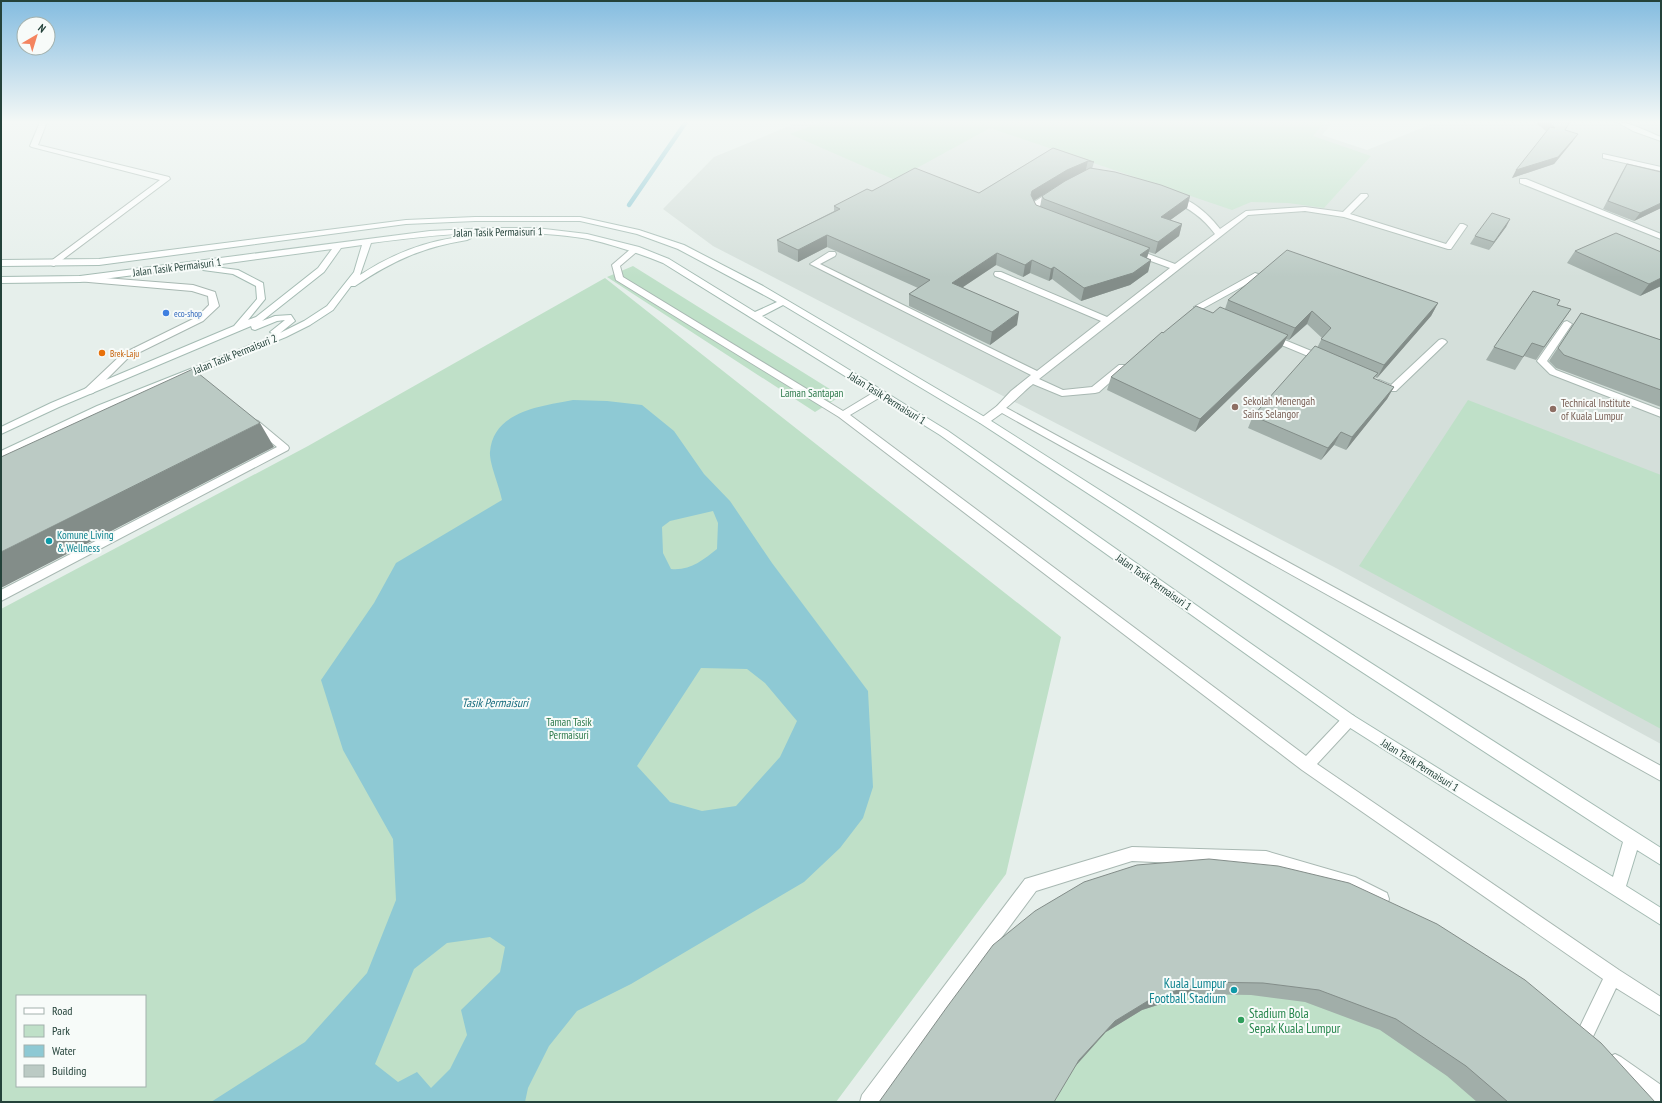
<svg xmlns="http://www.w3.org/2000/svg" width="1662" height="1103" font-family="'PT Sans Narrow',sans-serif">
<rect width="100%" height="100%" fill="#e6efeb"/>
<path fill="#d4dfda" d="M799 122H1333L1322 135 1367 150 1437 122H1661V744L1336 568 713 246 663 209 714 157Z"/>
<path fill="#bfe0c8" fill-rule="evenodd" d="M821 122H1325L1313 136 1371 156 1324 208 1288 203 1251 202 1232 210 990 128 895 180 790 134Z
M633 266 841 396 815 412 607 277Z
M605 278 1061 637 1006 874 836 1102H1V609L308 446ZM17 996H145V1086H17Z
M1468 400 1661 475V729L1359 566Z
M1078 896 1622 1102H885Z"/>
<path fill="#8ec9d4" fill-rule="evenodd" d="M573 400 607 401 642 405 674 431 704 474 730 501 772 563 868 691 873 787 863 818 840 848 804 882 631 984 577 1011 549 1046 528 1088 525 1102H211L305 1042 367 973 396 900 393 839 343 750 321 680 374 603 396 563 502 500C500 488 489 463 490 452 493 411 542 406 573 400ZM713 511 718 523 717 549C703 560 690 571 671 569L663 553 662 527 670 521ZM701 668 747 669 765 683 797 721 780 757 736 806 702 811 670 802 637 766ZM490 937 505 947 500 972 461 1010 467 1035 450 1069 431 1088 417 1072 398 1082 375 1064 414 969 447 943Z"/>
<g fill="none" stroke-linecap="round" stroke-linejoin="round">
<path stroke="#8ec9d4" stroke-width="4.5" d="M629 205 686 122"/>
<g stroke="#a8b8b2" stroke-width="2">
<path id="lane" d="M40 122H47L38 145 169 177 170 179 54 266 51 265 50 263 51 261 160 180 32 147 30 146Z
M1617 122C1630 122 1648 132 1661 137V141L1633 131Z
M1603 154 1661 167V171L1603 158Z
M1520 179H1526L1661 234V239L1520 183Z
M1053 190H1059L1060 192 1038 207 1041 212 1047 216 1046 218H1043L1035 216 1030 206 1031 204Z
M1361 194H1367L1368 196 1350 214 1446 244 1460 224H1463L1467 226 1451 249H1448L1344 217 1305 211 1248 215 1039 379 1063 390 1092 387 1119 365H1125L1127 367 1125 369 1099 392 1095 393 1062 396 1033 384C1026 389 1006 410 1001 411L996 408 997 406 1011 391 1031 375 810 264 829 252H835L836 254 835 256 820 264 1037 371 1101 321 995 276 994 274 995 272H1001L1107 317 1170 268 1129 253 1128 251 1129 249H1135L1175 264 1215 234C1203 218 1190 208 1171 201V197C1188 194 1211 217 1220 229L1246 211 1305 207 1343 212Z
M633 247H636L640 249 620 266 623 277 843 411 876 391H884L885 393 884 395 850 415 1306 756 1344 716 1349 714 1354 716 1356 720 1354 724 1317 764 1619 970 1661 997V1016L1616 988 1589 1045 1583 1048 1577 1045 1574 1039 1603 979 1302 770 839 417 616 280 612 265Z
M1255 273 1258 274 1259 276 1258 278 1202 309H1196L1194 307Z
M80 276 193 285 215 292 219 306 203 321 128 358 93 393 89 394 84 391 85 389 122 354 197 317 209 305 208 296 192 291 77 281 76 279Z
M1567 321 1572 324 1547 361 1556 370 1661 410V417L1550 374 1537 361 1564 322Z
M1270 334 1326 357 1328 359 1326 361H1320L1267 339 1265 337 1267 335Z
M1442 339 1445 340 1447 342 1445 344 1396 391H1388L1374 383 1379 380 1391 385 1439 340Z
M254 420 258 421 288 446 289 448 288 450 1 601V590L277 447 250 425 249 423Z
M1132 847 1266 851 1355 877 1387 893 1389 899 1387 905 1381 907 1352 892 1266 867 1132 861 1036 891 880 1102H860L862 1095 1025 879Z
M1615 1054 1621 1057 1661 1085V1102H1654L1609 1069 1606 1063 1609 1057Z"/>
</g>
<g stroke="#a8b8b2" stroke-width="2">
<path id="street" d="M1001 405 1661 766V781L1002 413 988 423H980L979 421 980 419 997 406Z"/>
</g>
<g stroke="#a4bbb3" stroke-width="2">
<path id="secondary" d="M475 217H580L639 230 684 245 763 286 988 419 1661 848V865L1637 850 1626 886 1661 908V925L1344 724 940 435 663 263C638 253 614 245 588 239 578 237 568 236 558 235 496 228 432 235 371 243L360 275C389 256 420 243 453 238 459 237 467 234 471 238L467 240C423 247 392 261 355 286H351L333 310 310 325 286 337 105 410 1 459V451L97 406 276 335 270 332 285 320 277 321 255 330 252 329 251 326 59 407 1 434V427L51 403 234 326 257 299 256 286 233 274 203 270 202 268 204 266 80 282 1 283V277L80 276 430 231 491 228H536L587 234 639 247 669 259 755 312 777 302 678 249 637 234 580 221H475L406 224 99 265 1 266V260L99 259 406 220ZM362 245 354 272 327 306 304 321 280 333 295 321 291 315 275 316 262 321 324 272 341 248ZM332 249 318 268 256 317 248 320 265 299 263 283 238 270 207 266ZM783 305 980 423 1623 842 1613 877 1354 716 948 431 762 316Z"/>
</g>
<use href="#lane" fill="#fff" fill-rule="evenodd"/>
<use href="#street" fill="#fff" fill-rule="evenodd"/>
<use href="#secondary" fill="#fff" fill-rule="evenodd"/>
</g>
<path fill="#a1aea9" fill-rule="evenodd" d="M1538 122H1570L1565 130 1573 141 1554 164 1512 178 1546 131 1537 124Z
M1053 148 1094 162 1092 169 1190 196 1187 208 1170 220 1182 224 1179 236 1155 254 1149 252 1147 258 1151 260 1148 272 1130 285 1081 301 1052 279 1049 281 1030 273 1023 277 996 265 963 287 1017 325 990 345 909 306V294L918 288 827 247 798 262 778 252 777 240 834 211V206L872 191 979 193ZM1051 190 1042 196 1040 207 1036 205 1034 201Z
M1627 164 1661 208 1634 221 1603 209 1622 172Z
M1510 219 1506 227 1489 250 1470 244 1475 236Z
M1575 251 1661 252V286L1640 296 1567 263Z
M1228 300 1438 303 1431 316 1377 378 1375 377 1374 379 1394 387 1387 399 1346 450 1334 445 1321 460 1248 428 1253 416 1317 348 1322 338 1307 324 1289 340 1286 339 1282 347 1195 432 1107 390 1111 377 1163 333 1225 309Z
M1557 305 1571 309 1536 360 1524 356 1515 370 1486 360 1494 347Z
M1581 313 1661 340V407L1556 368 1549 361Z
M1084 882 1655 1102H1477L1447 1076 1380 1030 1305 1002 1251 995 1192 994 1142 1010 1106 1032Z"/>
<path fill="#838d89" d="M1578 134 1573 141 1554 164 1512 178 1516 170Z
M1088 161 1085 173 1064 182 1030 203 1031 195 1032 191 1067 170Z
M1190 196 1187 208 1158 229 1161 217Z
M1661 203V208L1634 221 1640 213Z
M1510 219 1506 227 1489 250 1494 242Z
M1182 224 1179 236 1155 254 1158 242Z
M827 235V247L798 262V250Z
M1150 248 1146 260 1140 255Z
M997 253 996 265 951 295 952 283Z
M1032 260 1030 273 1023 277 1025 265Z
M1151 260 1148 272 1130 285 1081 301 1084 288Z
M1054 267 1052 279 1049 281 1051 269Z
M1661 278V286L1640 296 1649 284Z
M1438 303 1431 316 1377 378 1384 365Z
M1312 311 1307 324 1289 340 1295 328Z
M1019 312 1017 325 990 345 992 332Z
M1288 335 1282 347 1195 432 1200 419Z
M1394 387 1387 399 1346 450 1352 437Z
M260 423 274 447 1 588V552Z
M1341 432 1334 445 1321 460 1328 448Z
M1202 982 1192 994 1142 1010 1106 1032 1072 1070 1079 1060 1115 1021 1151 999Z"/>
<path fill="#bbcac4" stroke="#838d89" d="M1548 122H1570L1565 130 1578 134 1558 157 1516 170 1550 127 1555 128Z
M1053 148 1094 162 1088 161 1067 170 1032 191 1031 195 1036 205 1150 248 1140 255 1151 260 1133 273 1084 288 1054 267 1051 269 1032 260 1025 265 997 253 952 283 1019 312 992 332 909 294 930 280 827 235 798 250 777 240 840 209 834 206 867 189 872 191 915 168 979 193Z
M1627 164 1661 172V203L1640 213 1608 201Z
M1090 168 1115 172 1161 185 1190 196 1161 217 1182 224 1158 242 1044 199 1042 196 1065 181Z
M1492 213 1510 219 1494 242 1475 236Z
M1616 233 1661 252V278L1649 284 1575 251Z
M1287 250 1438 303 1384 365 1321 339 1331 328 1312 311 1295 328 1228 300Z
M1533 291 1560 300 1557 305 1571 309 1544 347 1532 343 1523 357 1494 347Z
M1196 306 1213 313 1220 307 1288 335 1200 419 1111 377 1162 332 1163 333Z
M1581 313 1661 340V390L1564 355 1558 348Z
M1315 346 1378 373 1373 378 1394 387 1352 437 1341 432 1328 448 1253 416Z
M193 369 260 423 1 552V457Z
M1209 859 1278 866 1349 883 1437 924 1525 980 1601 1043 1655 1102H1508L1466 1066 1396 1019 1319 990 1263 983 1202 982 1151 999 1115 1021 1079 1060 1054 1102H879L947 1007 993 945 1035 911 1084 882 1137 865Z"/>
<linearGradient id="sky" x2="0" y2="1"><stop stop-color="#84bce0"/><stop offset="0.44" stop-color="#f4f8f6"/><stop offset="1" stop-color="#f4f8f6" stop-opacity="0"/></linearGradient>
<rect width="1662" height="277" fill="url(#sky)"/>
<circle fill="#3f7fe0" stroke="#f7fbf9" stroke-width="1.5" cx="166" cy="313" r="4"/>
<circle fill="#e8710a" stroke="#f7fbf9" stroke-width="1.5" cx="102" cy="353" r="4"/>
<g fill="#8d6e63" stroke="#f7fbf9" stroke-width="1.5">
<circle cx="1235" cy="407" r="4"/>
<circle cx="1553" cy="409" r="4"/>
</g>
<g fill="#0f9aa8" stroke="#f7fbf9" stroke-width="1.5">
<circle cx="49" cy="541" r="4"/>
<circle cx="1234" cy="990" r="4"/>
</g>
<circle fill="#2e9e5b" stroke="#f7fbf9" stroke-width="1.5" cx="1241" cy="1020" r="4"/>
<g text-anchor="middle" dominant-baseline="central" stroke-width="4" stroke-linejoin="round" paint-order="stroke">
<g font-size="9" fill="#366cbe" stroke="#f7fbf9" text-anchor="start">
<text x="174" y="313">eco-shop</text>
</g>
<g font-size="9" fill="#c56008" stroke="#f7fbf9" text-anchor="start">
<text x="110" y="353">Brek-Laju</text>
</g>
<g font-size="11" fill="#24423a" stroke="#f7fbf9">
<text transform="translate(498 232) rotate(-1)">Jalan Tasik Permaisuri 1</text>
<text transform="translate(177 267) rotate(-7)">Jalan Tasik Permaisuri 1</text>
<text transform="translate(235 354) rotate(-22)">Jalan Tasik Permaisuri 2</text>
<text transform="translate(887 398) rotate(32)">Jalan Tasik Permaisuri 1</text>
<text transform="translate(1154 582) rotate(35)">Jalan Tasik Permaisuri 1</text>
<text transform="translate(1420 765) rotate(32)">Jalan Tasik Permaisuri 1</text>
</g>
<g font-size="11" fill="#2d7a4b" stroke="#f7fbf9">
<text x="812" y="393">Laman Santapan</text>
<text x="569" y="722">Taman Tasik<tspan x="569" dy="13">Permaisuri</tspan></text>
</g>
<g font-size="11" fill="#785e54" stroke="#f7fbf9" text-anchor="start">
<text x="1243" y="401">Sekolah Menengah<tspan x="1243" dy="13">Sains Selangor</tspan></text>
<text x="1561" y="403">Technical Institute<tspan x="1561" dy="13">of Kuala Lumpur</tspan></text>
</g>
<g font-size="11" fill="#0d838f" stroke="#f7fbf9" text-anchor="start">
<text x="57" y="535">Komune Living<tspan x="57" dy="13">&amp; Wellness</tspan></text>
</g>
<g font-size="12" font-style="italic" fill="#1c6f80" stroke="#f7fbf9">
<text x="495" y="702">Tasik Permaisuri</text>
</g>
<g font-size="13" fill="#0d838f" stroke="#f7fbf9" text-anchor="end">
<text x="1226" y="983">Kuala Lumpur<tspan x="1226" dy="15">Football Stadium</tspan></text>
</g>
<g font-size="13" fill="#27864d" stroke="#f7fbf9" text-anchor="start">
<text x="1249" y="1013">Stadium Bola<tspan x="1249" dy="15">Sepak Kuala Lumpur</tspan></text>
</g>
</g>
<rect width="1662" height="1103" fill="none" stroke="#24423a" stroke-width="4"/>
<rect x="16" y="995" width="130" height="92" fill="#f7fbf9" stroke="#a3b1ad"/>
<rect x="24" y="1008" width="20" height="6" fill="#ffffff" stroke="#a3b1ad"/>
<text x="52" y="1015" font-size="12" fill="#24423a">Road</text>
<rect x="24" y="1025" width="20" height="12" fill="#bfe0c8" stroke="#a3b1ad"/>
<text x="52" y="1035" font-size="12" fill="#24423a">Park</text>
<rect x="24" y="1045" width="20" height="12" fill="#8ec9d4" stroke="#a3b1ad"/>
<text x="52" y="1055" font-size="12" fill="#24423a">Water</text>
<rect x="24" y="1065" width="20" height="12" fill="#bbcac4" stroke="#a3b1ad"/>
<text x="52" y="1075" font-size="12" fill="#24423a">Building</text>
<g transform="translate(36 36) rotate(38)"><circle r="19" fill="#f7fbf9" stroke="#a3b1ad"/>
<path d="M0-3L7 15L0 10L-7 15Z" fill="#f4845f"/>
<text y="-6" font-size="11" font-weight="bold" text-anchor="middle" fill="#24423a">N</text>
</g>
</svg>
